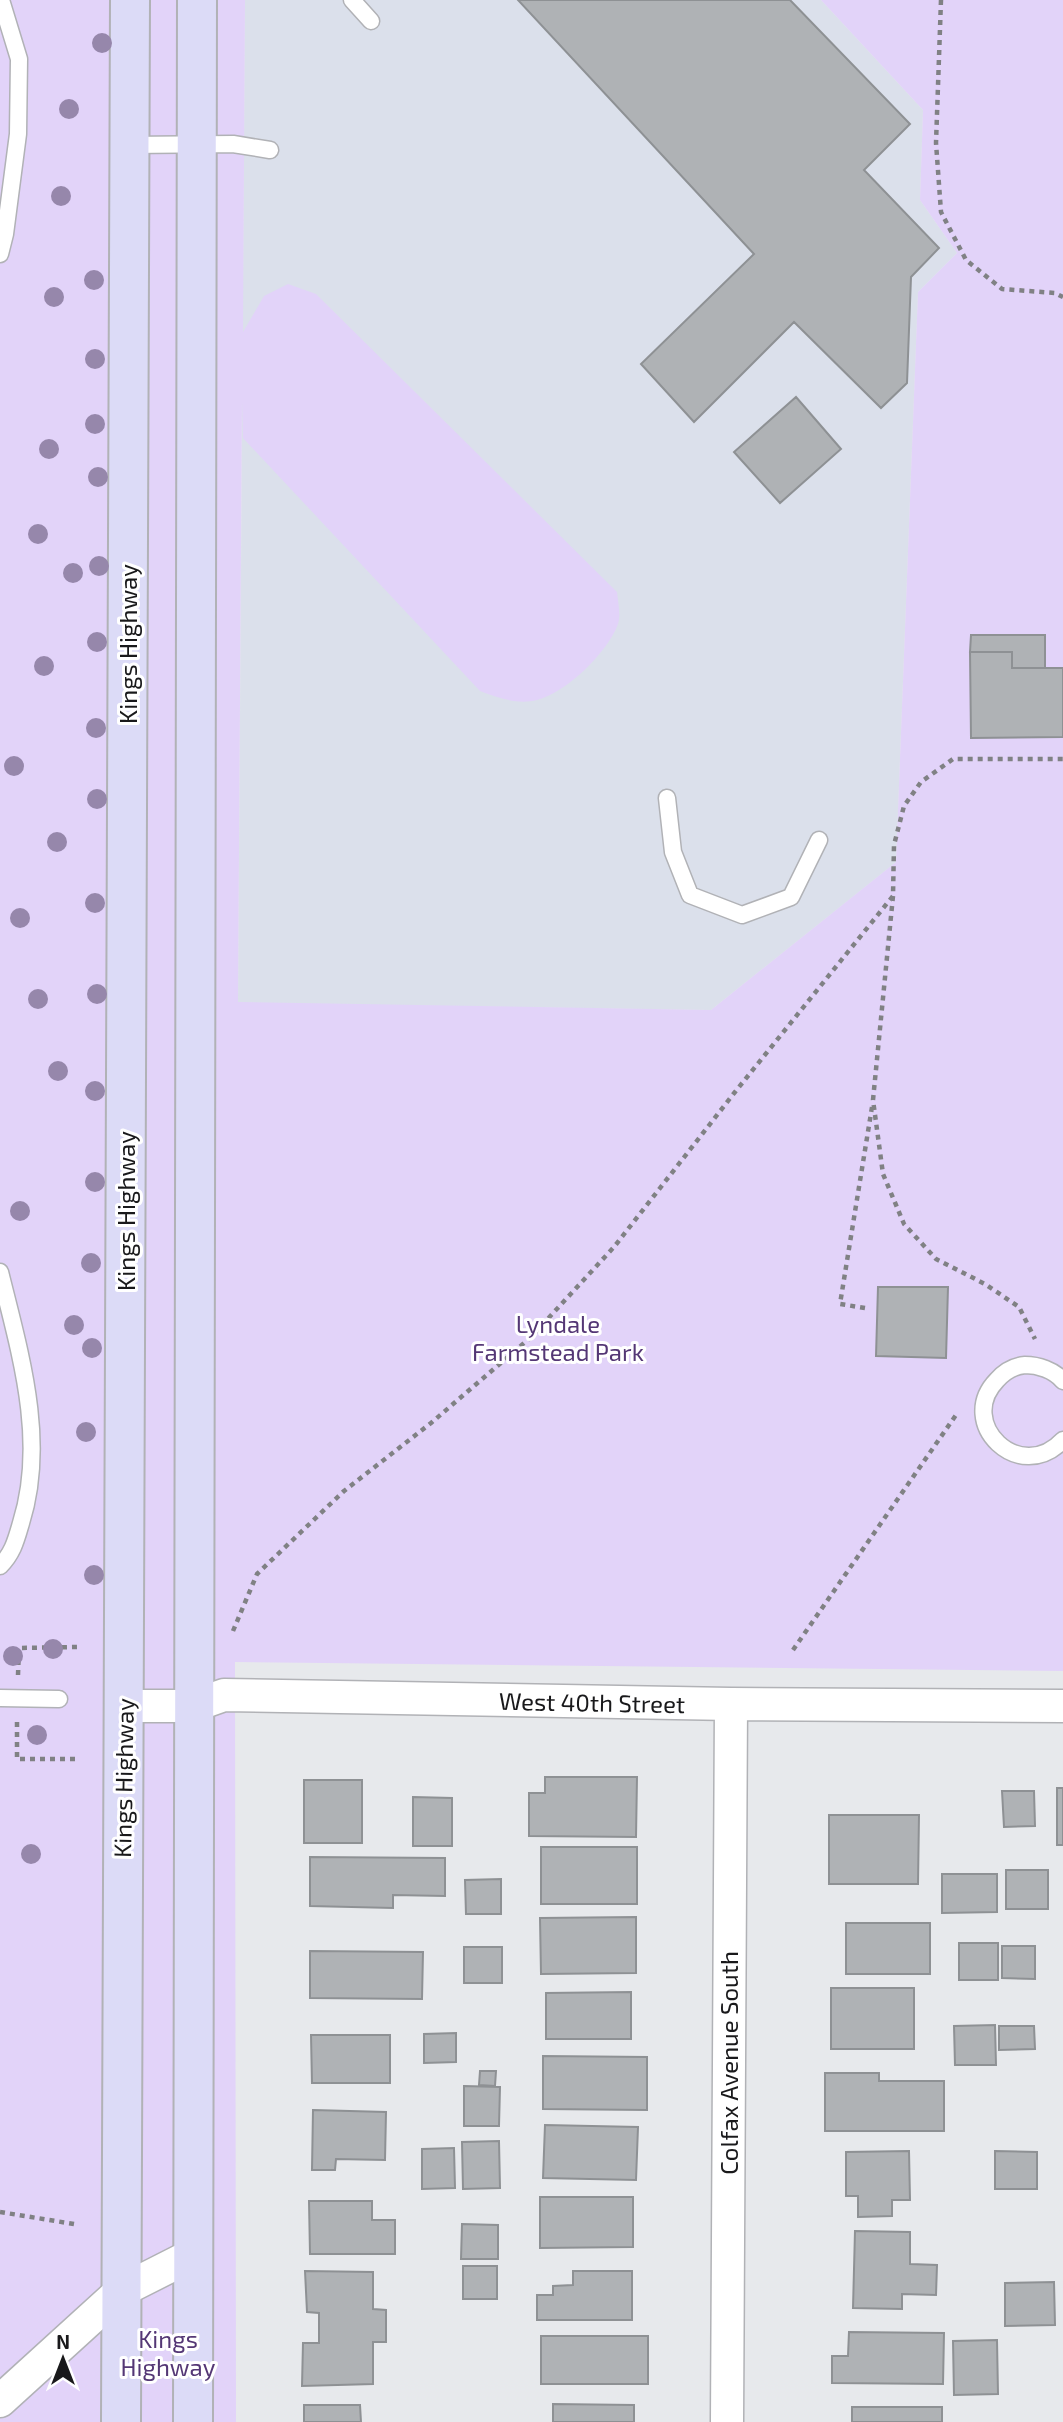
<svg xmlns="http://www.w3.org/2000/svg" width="1063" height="2422" font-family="'Exo 2',sans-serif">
<rect width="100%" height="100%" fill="#e7e9ec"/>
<path fill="#dbe0eb" d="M245 0H821L923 110 920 200 957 253 918 292 896 862 711 1010 238 1003Z"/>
<path fill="#e2d3f9" d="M0 0H245L243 332 264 296 288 284 316 294 617 592C618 602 621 615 618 624 608 652 566 693 537 700 518 705 498 698 480 691L243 438 242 401 238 1002 711 1010 896 862 918 292 957 253 920 200 923 110 821 0H1063V1671L235 1662 236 2422H0Z"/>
<path fill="#afb2b5" stroke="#8e9194" stroke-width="2" d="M518 0H790L910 124 864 170 939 248 911 277 907 383 881 408 794 322 694 422 641 364 754 254Z
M796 397 841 449 780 503 734 452Z
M971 635H1045V668H1012V652H970Z
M970 652H1012V668H1063V737L971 738Z
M878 1287H948L946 1358 876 1356Z
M545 1777H637L636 1837 529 1836V1793H545Z
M304 1780H362V1843H304Z
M1057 1788H1063V1845H1057Z
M1002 1791H1034L1035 1826 1004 1827Z
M413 1797 452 1798V1846H413Z
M829 1815H919L918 1884H829Z
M541 1847H637V1904H541Z
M310 1857 445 1858V1896L393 1895V1908L310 1906Z
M1006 1870H1048V1909H1006Z
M942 1874H997V1912L942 1913Z
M501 1879V1914H466L465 1880Z
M636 1917V1973L541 1974 540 1918Z
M846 1923H930V1974H846Z
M959 1943H998V1980H959Z
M1002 1946H1035V1979L1002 1978Z
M464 1947H502V1983H464Z
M310 1951 423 1952 422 1999 310 1998Z
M831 1988H914V2049H831Z
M631 1992V2039H546V1993Z
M995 2025 996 2065H955L954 2026Z
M999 2026H1034L1035 2049 999 2050Z
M456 2033V2062L424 2063V2034Z
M311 2035H390V2083H312Z
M543 2056 647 2057V2110L543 2109Z
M480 2071H496L495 2086 479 2085Z
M825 2073H879V2081H944V2131H825Z
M464 2086 500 2087 499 2126H464Z
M313 2110 386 2112 385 2160 336 2159 335 2170H312Z
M545 2125 638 2127 636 2180 543 2178Z
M499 2141 500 2188 463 2189 462 2142Z
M454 2148 455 2188 422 2189V2149Z
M909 2151 910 2200H892V2216L858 2217V2196H846V2152Z
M995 2151 1037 2152V2189H995Z
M540 2197H633V2247L540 2248Z
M309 2201H372V2220H395V2254H310Z
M462 2224 498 2225V2259H461Z
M855 2231 910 2232V2264L937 2265 936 2295 902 2294V2309L853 2308Z
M463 2266H497V2299H463Z
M305 2271 373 2272V2309L386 2310V2342H373V2384L302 2386 303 2343H319V2313L307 2312Z
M573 2271H632V2320H537V2295H553V2286L573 2285Z
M1054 2282 1055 2325 1005 2326V2283Z
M849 2332 944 2333 943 2384 832 2383V2356H848Z
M541 2336H648V2384H541Z
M997 2340 998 2394 954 2395 953 2341Z
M553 2404 634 2405V2422H553Z
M304 2405H360L361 2422H304Z
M852 2407H942V2422H852Z"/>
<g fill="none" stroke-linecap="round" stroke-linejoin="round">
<g stroke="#b1b2b6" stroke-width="19">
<path id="lane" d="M352 0 371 21
M129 145 233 144 270 150
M0 254 5 234 18 134 19 59 1 0
M667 798 673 852 690 895 742 915 791 897 819 840
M0 1272C20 1353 47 1441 21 1523 16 1540 13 1553 0 1566
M1063 1381C1054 1370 1038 1365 1025 1365 1014 1366 1004 1372 997 1380 955 1423 1020 1486 1063 1440
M0 1698 59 1699"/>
</g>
<g stroke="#b1b2b6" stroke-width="35">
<path id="street" d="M123 1706H193L224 1695 731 1704 1063 1706
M0 2401 121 2291 192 2255
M727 2422 731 1704"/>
</g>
<g stroke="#b1b2b6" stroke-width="42">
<path id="secondary" d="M121 2422 130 0
M193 2422 197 0"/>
</g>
<path stroke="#808184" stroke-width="4.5" stroke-dasharray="5 5" stroke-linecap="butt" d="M941 0 936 143 941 212 966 260 1002 289 1055 293 1063 297
M893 896 873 1100 883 1174 904 1224 936 1259 985 1284 1019 1307 1035 1339
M865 1308 840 1304 872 1107
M233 1631 257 1574 344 1491 431 1423 531 1337 614 1247 735 1092 893 896 894 845 904 806 921 782 953 759H1063
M793 1650 956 1415
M18 1675 19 1648 78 1647
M17 1722V1759H78
M0 2212 74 2224"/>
<use href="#lane" stroke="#fff" stroke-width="16"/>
<use href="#street" stroke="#fff" stroke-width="32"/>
<use href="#secondary" stroke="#dcdbf7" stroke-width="38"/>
</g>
<g fill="#9687ab">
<circle cx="102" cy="43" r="10"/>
<circle cx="69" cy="109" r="10"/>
<circle cx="61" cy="196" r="10"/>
<circle cx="94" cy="280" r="10"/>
<circle cx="54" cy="297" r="10"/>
<circle cx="95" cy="359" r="10"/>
<circle cx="95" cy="424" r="10"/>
<circle cx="49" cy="449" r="10"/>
<circle cx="98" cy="477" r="10"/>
<circle cx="38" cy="534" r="10"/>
<circle cx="99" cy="566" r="10"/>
<circle cx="73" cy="573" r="10"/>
<circle cx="97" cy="642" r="10"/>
<circle cx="44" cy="666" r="10"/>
<circle cx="96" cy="728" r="10"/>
<circle cx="14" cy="766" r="10"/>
<circle cx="97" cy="799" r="10"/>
<circle cx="57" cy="842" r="10"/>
<circle cx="95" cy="903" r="10"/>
<circle cx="20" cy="918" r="10"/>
<circle cx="97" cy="994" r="10"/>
<circle cx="38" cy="999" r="10"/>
<circle cx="58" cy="1071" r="10"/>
<circle cx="95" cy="1091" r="10"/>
<circle cx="95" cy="1182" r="10"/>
<circle cx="20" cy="1211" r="10"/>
<circle cx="91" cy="1263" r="10"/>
<circle cx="74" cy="1325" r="10"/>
<circle cx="92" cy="1348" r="10"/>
<circle cx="86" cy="1432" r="10"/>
<circle cx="94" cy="1575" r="10"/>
<circle cx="53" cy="1649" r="10"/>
<circle cx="13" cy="1656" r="10"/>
<circle cx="37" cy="1735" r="10"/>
<circle cx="31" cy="1854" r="10"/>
</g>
<g text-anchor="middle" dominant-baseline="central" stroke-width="6" stroke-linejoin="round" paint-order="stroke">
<g font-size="24" fill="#19191b" stroke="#fff">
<text transform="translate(127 644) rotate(-90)">Kings Highway</text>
<text transform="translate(125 1211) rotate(-90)">Kings Highway</text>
<text transform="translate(592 1702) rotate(1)">West 40th Street</text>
<text transform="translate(123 1778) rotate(-89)">Kings Highway</text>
<text transform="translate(728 2063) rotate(-90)">Colfax Avenue South</text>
</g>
<g font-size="24" fill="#543775" stroke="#fff">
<text x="558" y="1323">Lyndale<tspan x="558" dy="28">Farmstead Park</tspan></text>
<text x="168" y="2338">Kings<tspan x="168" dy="28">Highway</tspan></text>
</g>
</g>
<g transform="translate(63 2359)" stroke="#ffffff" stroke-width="5" paint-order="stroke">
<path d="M0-5L12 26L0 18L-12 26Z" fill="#19191b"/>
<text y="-10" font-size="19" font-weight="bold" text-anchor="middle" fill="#19191b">N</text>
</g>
</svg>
